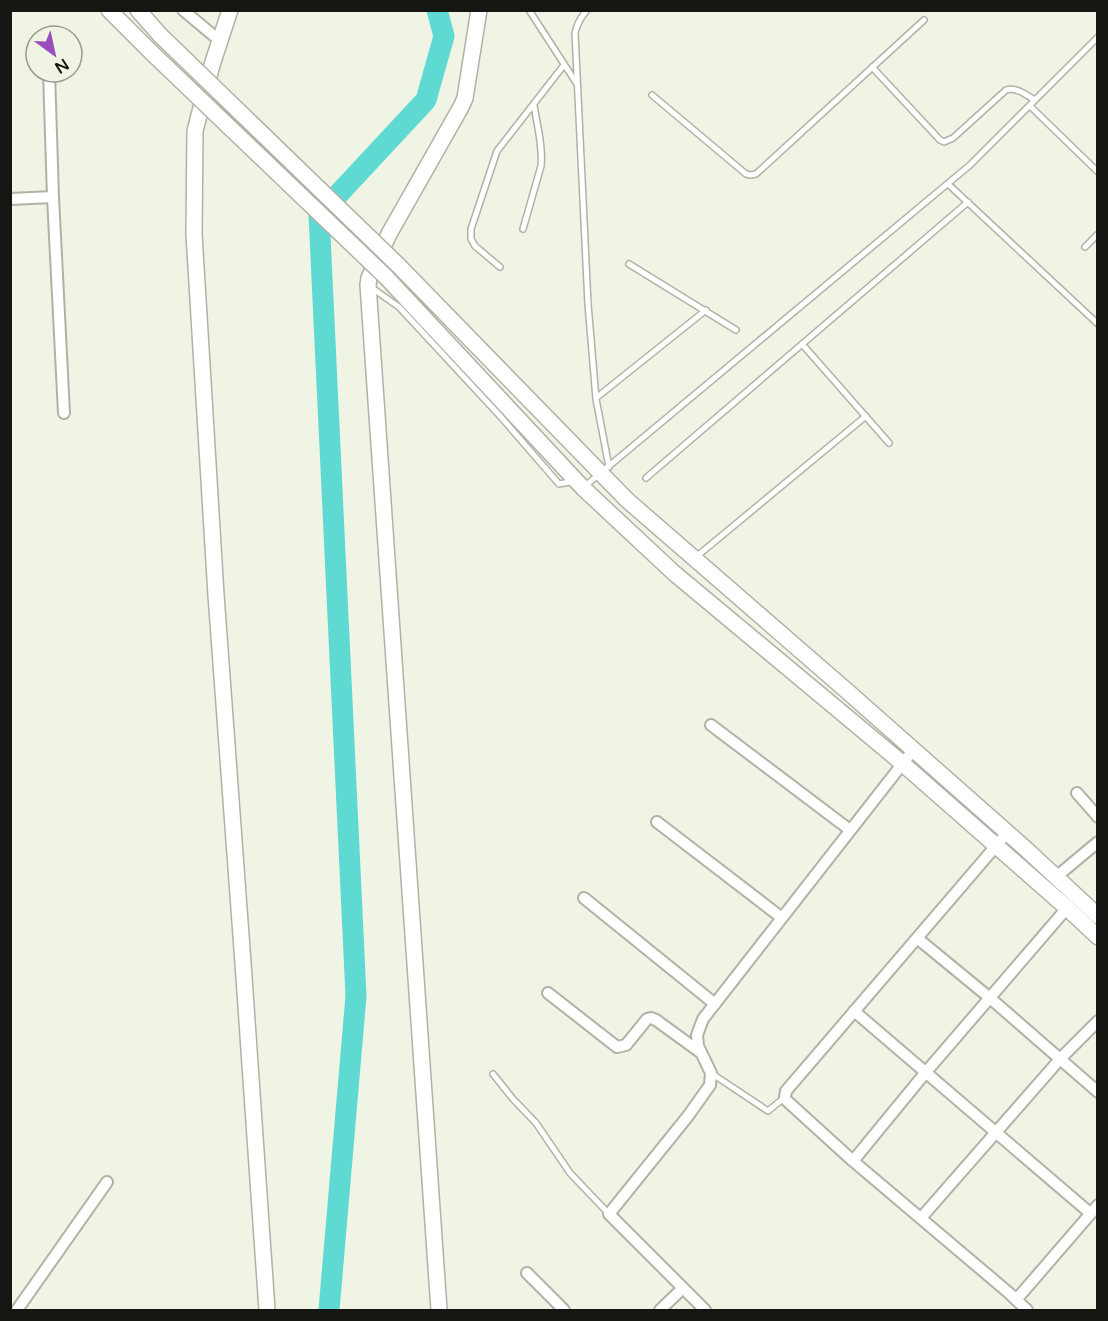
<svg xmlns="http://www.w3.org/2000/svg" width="1108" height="1321" font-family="'Varela Round',sans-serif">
<rect width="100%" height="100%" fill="#eff4e5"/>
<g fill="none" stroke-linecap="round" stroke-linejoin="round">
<path stroke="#5fdad3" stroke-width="21" d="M329 1310 356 996 319 215 426 100 444 36 437 10"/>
<g stroke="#afb3a6" stroke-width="8">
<path id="lane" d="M529 10 577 84
M587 10C580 18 577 24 575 33L588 304 596 399 609 467
M872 67 940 140 944 142 953 138 1006 90C1017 87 1026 95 1035 100
M652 95 746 174 751 175 756 174 924 20
M1030 106 1098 172
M948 184 1098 324
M523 229 541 166C543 146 537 125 534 105
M1085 247 1098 234
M629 264 736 330
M500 267 475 246 471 239V229L497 151 564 65
M372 288 399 307 501 417 559 484 575 481
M802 344 889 443
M596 398 706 310
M646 478 968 202
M585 486 970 165 1098 37
M696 557 866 416
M711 1073 768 1111 785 1097
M493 1074 513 1099 536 1123 570 1173 609 1214"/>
</g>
<g stroke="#afb3a6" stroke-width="14">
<path id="street" d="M183 10 220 41
M49 72 53 197 64 413
M10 199 53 197
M711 725 850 830
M1077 793 1098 817
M657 822 782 918
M1007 833 786 1091 785 1097 786 1100 853 1161 1009 1293 1027 1310
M1056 877 1098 842
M584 898 715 1004
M917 938 990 998 1098 1092
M548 993 617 1047 626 1045 647 1019 651 1018 656 1020 700 1052
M854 1011 1090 1213
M853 1161 926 1072 1067 908
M921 1218 1061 1058 1098 1021
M527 1273 564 1310
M1016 1300 1098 1205
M17 1310 107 1182
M660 1310 683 1288
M705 1310 609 1214 688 1116 710 1085 711 1073 698 1046 697 1035 703 1019 914 749"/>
</g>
<g stroke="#afb3a6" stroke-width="18">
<path id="secondary" d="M109 10 151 52
M138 10 160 35
M230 10 212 65 195 131 194 234 216 595 243 963 267 1310
M398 265 627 500 847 691 1027 850 1098 916
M386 277 583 488 674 573 902 763 1067 908 1098 937
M439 1310 368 285 369 278 389 234 461 107 465 98 479 10"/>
</g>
<use href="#lane" stroke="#fff" stroke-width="5"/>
<use href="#street" stroke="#fff" stroke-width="10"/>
<use href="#secondary" stroke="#fff" stroke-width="15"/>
<g stroke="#afb3a6" stroke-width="18" stroke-linecap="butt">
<path id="secondary-bridge" d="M160 35 398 265
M151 52 386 277"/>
</g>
<use href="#secondary-bridge" stroke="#fff" stroke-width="15"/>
</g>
<rect width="1108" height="1321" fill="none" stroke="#141611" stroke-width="24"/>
<g transform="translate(54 54) rotate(147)"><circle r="28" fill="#eff4e5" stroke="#979b90" stroke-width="1.5"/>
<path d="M0-4.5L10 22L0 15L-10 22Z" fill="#9c4dbd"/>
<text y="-9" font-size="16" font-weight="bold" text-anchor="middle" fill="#141611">N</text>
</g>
</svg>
